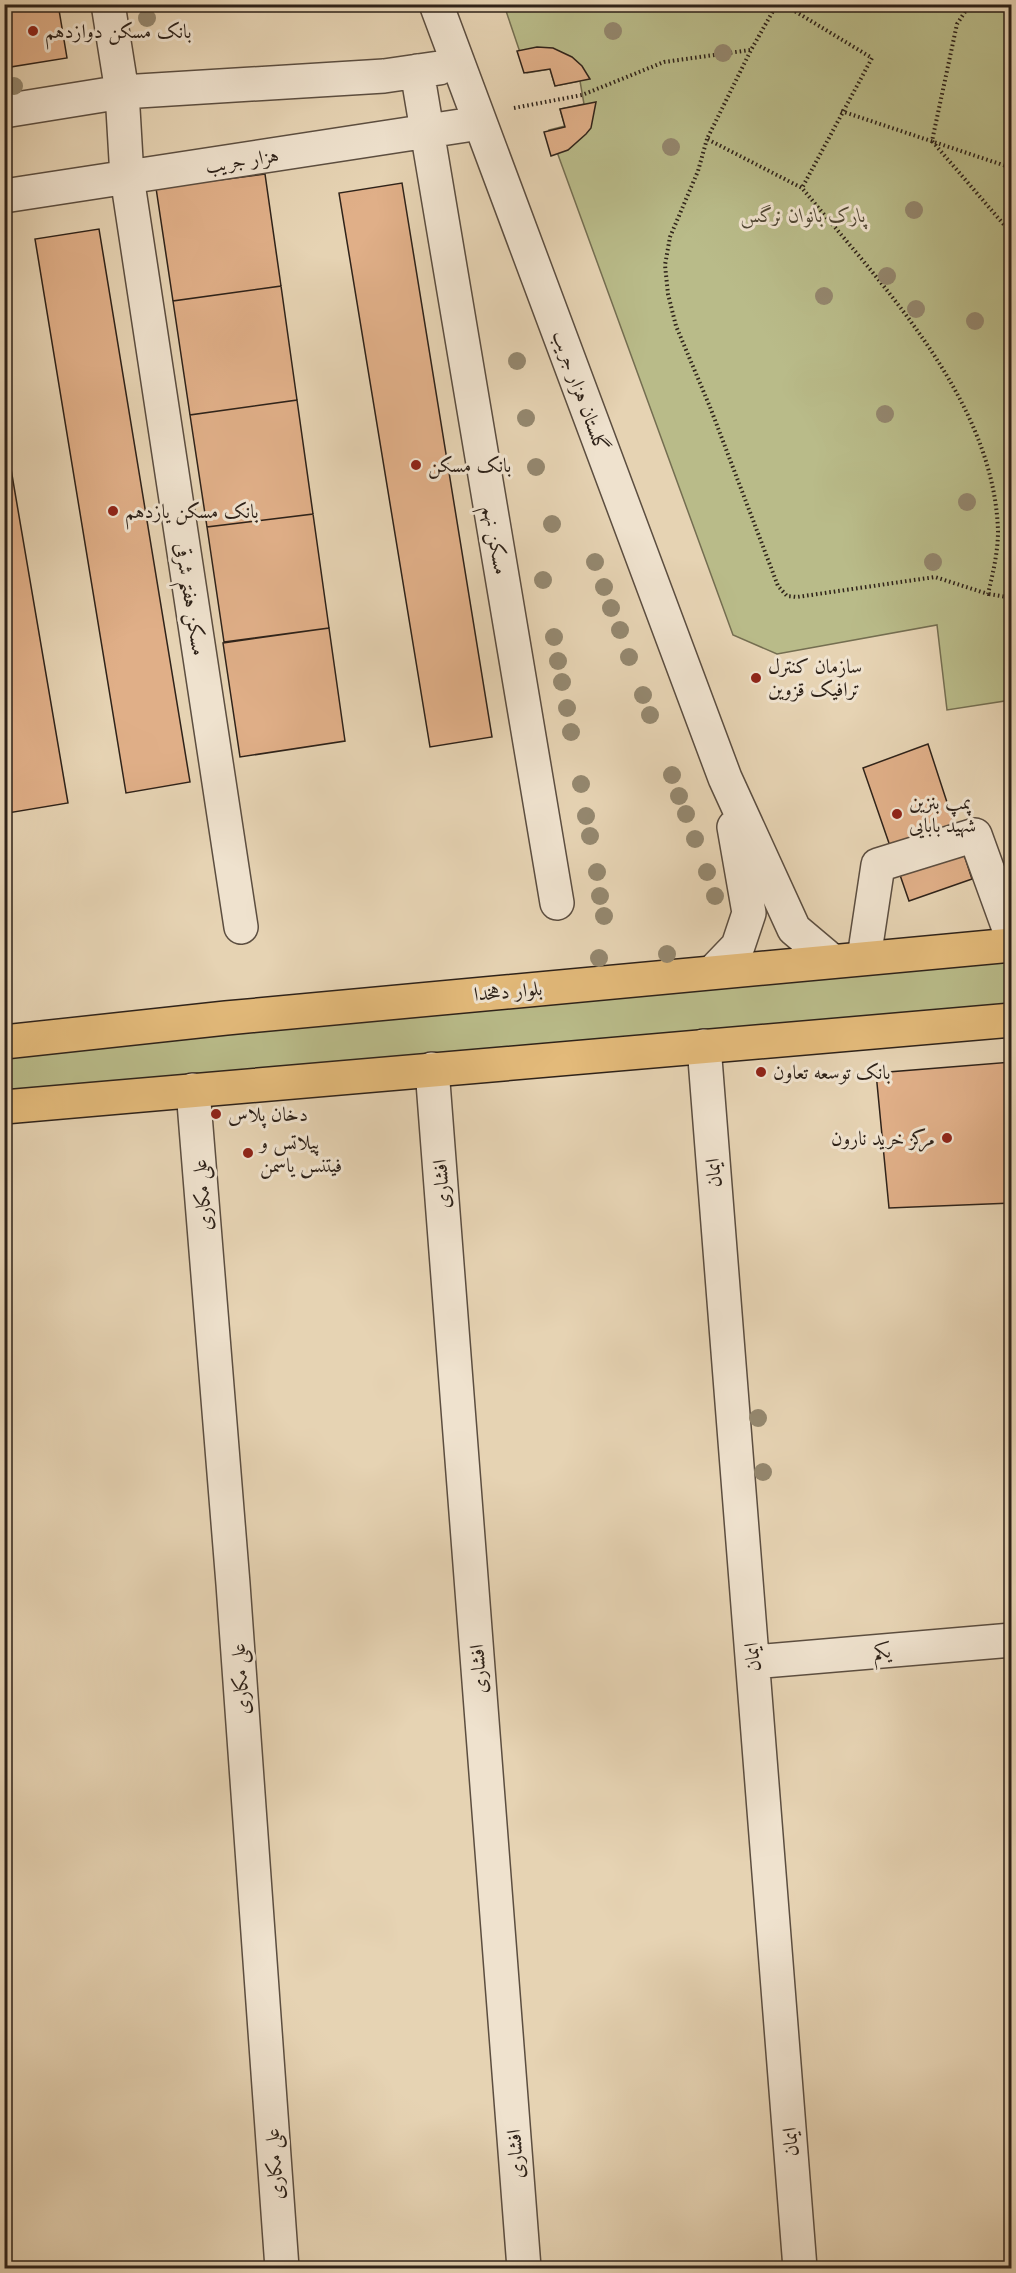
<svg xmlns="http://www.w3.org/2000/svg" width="1016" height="2273" font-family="'Libre Caslon Text',Amiri,serif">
<rect width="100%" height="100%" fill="#e6d3b3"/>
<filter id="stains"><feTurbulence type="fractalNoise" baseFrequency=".00333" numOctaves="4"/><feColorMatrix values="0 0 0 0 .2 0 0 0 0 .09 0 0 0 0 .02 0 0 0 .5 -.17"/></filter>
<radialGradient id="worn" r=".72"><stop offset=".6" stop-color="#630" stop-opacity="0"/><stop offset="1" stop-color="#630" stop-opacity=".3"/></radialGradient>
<path fill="#b9bb89" stroke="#746e51" stroke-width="1.5" d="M504 5H1011V700L947 710 937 625 777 654 733 635 549 130 565 126 560 109 584 104 580 81 555 86 550 69 527 73Z
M1011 945V1020L5 1107V1038Z"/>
<path fill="#e0af88" stroke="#2e2219" stroke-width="1.5" d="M4 4H58L67 58 4 68Z
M537 47 553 48 572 57 582 66 590 79 555 86 550 69 524 73 517 51Z
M596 102 591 128 586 134 568 150 551 156 544 132 565 127 560 109Z
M265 174 281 286 173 301 156 188Z
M402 183 492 737 430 747 339 193Z
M99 229 190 782 126 793 35 239Z
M281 286 297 400 190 415 173 301Z
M297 400 313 514 207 527 190 415Z
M4 428 68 803 8 813 4 790Z
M313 514 329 628 224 642 207 527Z
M329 628 345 741 240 757 223 643Z
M928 744 972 879 909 901 863 768Z
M1012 1062V1203L889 1208 876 1073Z"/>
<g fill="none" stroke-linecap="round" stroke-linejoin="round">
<g stroke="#5c4e40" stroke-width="36">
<path id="minor" d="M108 4 122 92 127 177 241 927
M436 4 725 778 794 929 832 961
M417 71 557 903
M4 111 122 92 384 76 439 68
M4 196 480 123
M864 958 878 865 975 835 1012 937
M713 972 738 946 749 913 734 827
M704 1046C733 1454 768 1861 800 2268
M432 1069 524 2268
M193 1090 233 1584 282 2268
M753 1662 1012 1640"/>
</g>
<g stroke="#2e2219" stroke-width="36">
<path id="major" d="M4 1042 226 1018 1012 945
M4 1107 1012 1020"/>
</g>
<path stroke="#2e2219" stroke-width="4" stroke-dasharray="1.5 3" stroke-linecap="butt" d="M777 4 751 50 707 139 802 188 872 58 783 4
M970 4 957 24 932 141 1012 234
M514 108 582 95 664 62 750 50
M841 111 1012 168
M707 139 698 171 670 237 665 265 668 294 676 326 710 407 778 586 787 596 797 597 935 577 988 594C993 573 998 552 998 531 994 399 880 283 802 188
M989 594 1012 598"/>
<use href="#minor" stroke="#efe2ce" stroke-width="33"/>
<use href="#major" stroke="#e3ba7a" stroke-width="33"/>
</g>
<g fill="#94876e">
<circle cx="147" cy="18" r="9"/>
<circle cx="613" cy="31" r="9"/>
<circle cx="723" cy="53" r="9"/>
<circle cx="14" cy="86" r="9"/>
<circle cx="671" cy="147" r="9"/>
<circle cx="914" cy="210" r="9"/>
<circle cx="887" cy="276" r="9"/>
<circle cx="824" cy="296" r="9"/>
<circle cx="916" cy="309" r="9"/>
<circle cx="975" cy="321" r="9"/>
<circle cx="517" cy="361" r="9"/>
<circle cx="885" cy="414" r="9"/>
<circle cx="526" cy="418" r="9"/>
<circle cx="536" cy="467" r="9"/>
<circle cx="967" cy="502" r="9"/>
<circle cx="552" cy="524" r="9"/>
<circle cx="595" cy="562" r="9"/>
<circle cx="933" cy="562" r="9"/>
<circle cx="543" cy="580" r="9"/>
<circle cx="604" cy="587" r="9"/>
<circle cx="611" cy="608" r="9"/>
<circle cx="620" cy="630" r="9"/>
<circle cx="554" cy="637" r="9"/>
<circle cx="629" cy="657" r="9"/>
<circle cx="558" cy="661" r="9"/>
<circle cx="562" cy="682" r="9"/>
<circle cx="643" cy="695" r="9"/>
<circle cx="567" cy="708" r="9"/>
<circle cx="650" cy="715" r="9"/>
<circle cx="571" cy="732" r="9"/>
<circle cx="672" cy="775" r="9"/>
<circle cx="581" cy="784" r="9"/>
<circle cx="679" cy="796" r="9"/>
<circle cx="686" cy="814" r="9"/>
<circle cx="586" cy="816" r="9"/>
<circle cx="590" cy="836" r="9"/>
<circle cx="695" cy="839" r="9"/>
<circle cx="597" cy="872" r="9"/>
<circle cx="707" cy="872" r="9"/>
<circle cx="600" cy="896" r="9"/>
<circle cx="715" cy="896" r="9"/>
<circle cx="604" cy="916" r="9"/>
<circle cx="667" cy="954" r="9"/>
<circle cx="599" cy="958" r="9"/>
<circle cx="758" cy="1418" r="9"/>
<circle cx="763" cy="1472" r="9"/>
</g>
<g fill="#8f2418" stroke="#efe2ce" stroke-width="2">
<circle cx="33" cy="31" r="6"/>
<circle cx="416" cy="465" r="6"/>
<circle cx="113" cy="511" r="6"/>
<circle cx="756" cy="678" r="6"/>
<circle cx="897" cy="814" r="6"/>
<circle cx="761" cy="1072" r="6"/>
<circle cx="216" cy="1114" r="6"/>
<circle cx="947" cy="1138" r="6"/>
<circle cx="248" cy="1153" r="6"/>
</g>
<g text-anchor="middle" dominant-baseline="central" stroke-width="6" stroke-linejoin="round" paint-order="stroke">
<g font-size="20" fill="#2e2219" stroke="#efe2ce" text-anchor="start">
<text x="45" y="31">بانک مسکن دوازدهم</text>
<text x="428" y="465">بانک مسکن</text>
<text x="125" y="511">بانک مسکن یازدهم</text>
<text x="768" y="666">سازمان کنترل<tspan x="768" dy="23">ترافیک قزوین</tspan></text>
<text x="909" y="802">پمپ بنزین<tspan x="909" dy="23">شهید بابایی</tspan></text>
<text x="773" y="1072">بانک توسعه تعاون</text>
<text x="228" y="1114">دخان پلاس</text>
<text x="935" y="1138" text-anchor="end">مرکز خرید نارون</text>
<text x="260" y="1142">پیلاتس و<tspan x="260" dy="23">فیتنس یاسمن</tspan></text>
</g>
<g font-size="20" fill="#2e2219" stroke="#efe2ce">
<text transform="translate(242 160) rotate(-9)">هزار جریب</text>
<text transform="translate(581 391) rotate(70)">گلستان هزار جریب</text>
<text transform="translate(496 540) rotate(80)">مسکن نهم</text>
<text transform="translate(191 599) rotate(81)">مسکن هفتم شرقی</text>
<text transform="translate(508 991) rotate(-5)">بلوار دهخدا</text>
<text transform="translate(713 1173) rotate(-94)">ایمان</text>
<text transform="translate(441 1184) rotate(-94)">افشاری</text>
<text transform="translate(202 1195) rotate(-95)">علی مکاری</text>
<text transform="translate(882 1651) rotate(-5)">یکم</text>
<text transform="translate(752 1657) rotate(-95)">ایمان</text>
<text transform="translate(478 1669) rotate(-94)">افشاری</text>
<text transform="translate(240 1679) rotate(-94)">علی مکاری</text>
<text transform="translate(790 2142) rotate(-94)">ایمان</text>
<text transform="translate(515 2154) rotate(-94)">افشاری</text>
<text transform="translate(274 2164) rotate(-94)">علی مکاری</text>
</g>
<g font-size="20" font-style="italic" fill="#514835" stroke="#efe2ce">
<text x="803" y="215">پارک بانوان نرگس</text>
</g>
</g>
<rect width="1016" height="2273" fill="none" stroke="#e6d3b3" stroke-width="24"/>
<rect x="6" y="6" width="1004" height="2261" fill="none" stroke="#2e2219" stroke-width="3"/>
<rect x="12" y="12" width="992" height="2249" fill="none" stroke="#2e2219" stroke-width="1.5"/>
<rect width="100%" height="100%" filter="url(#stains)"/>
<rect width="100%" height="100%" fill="url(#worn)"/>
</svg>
